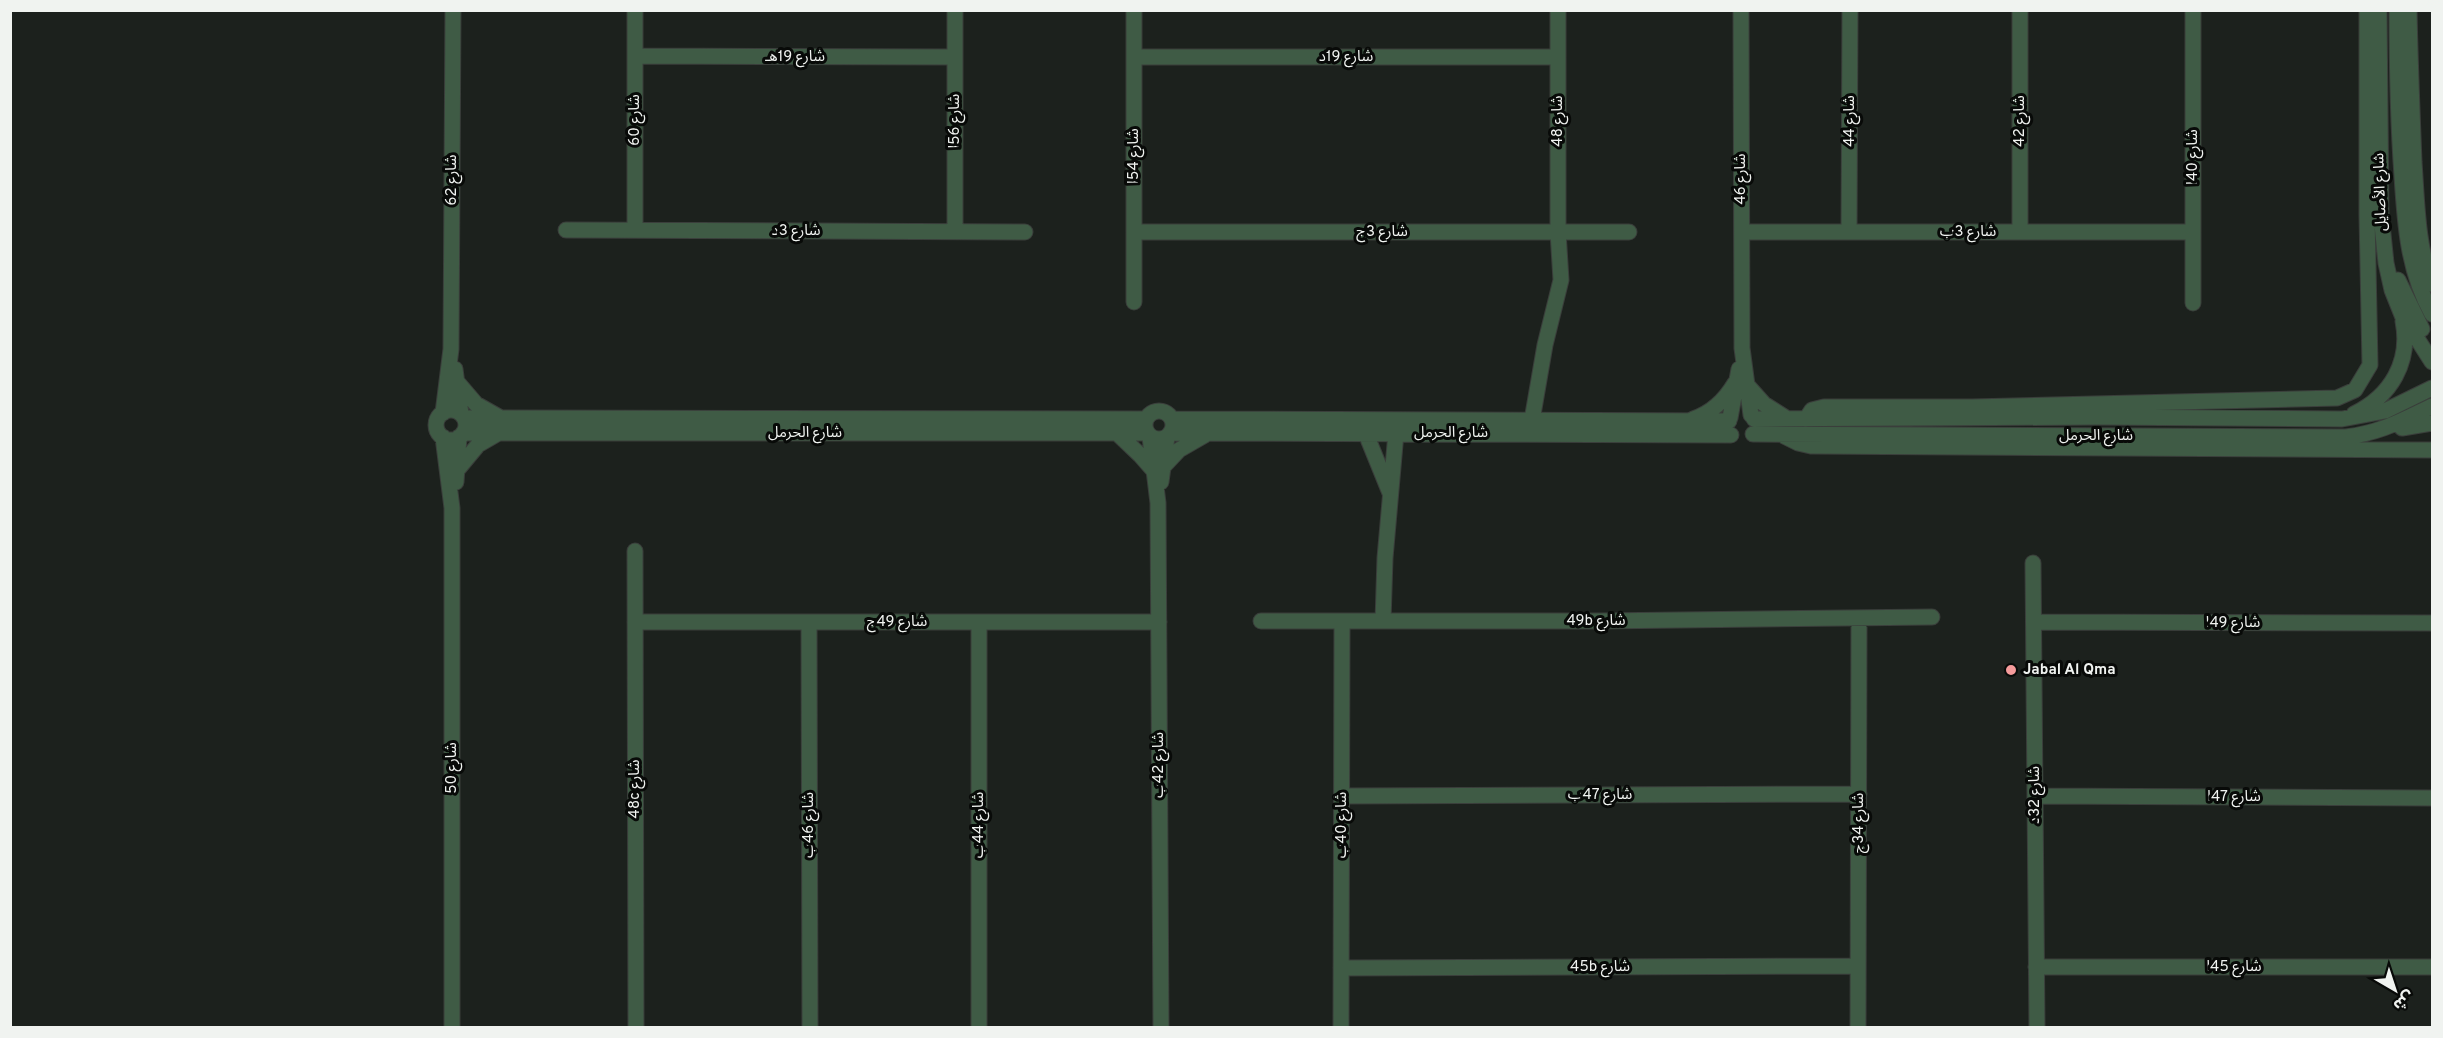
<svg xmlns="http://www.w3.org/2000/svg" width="2443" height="1038" font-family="Overpass,'Noto Sans Arabic',sans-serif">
<rect width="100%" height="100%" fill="#1c211d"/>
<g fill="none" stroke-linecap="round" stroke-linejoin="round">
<g stroke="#3a3e3b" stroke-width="17">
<path id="minor" d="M1134 10V302
M1741 10 1742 348 1751 415
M2020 10V232
M2193 10V303
M2379 10 2381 215 2386 263 2392 290 2402 315 2432 362
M2397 10C2397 66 2398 121 2402 176 2405 224 2408 271 2432 314
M2409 10C2410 61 2412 111 2414 162 2417 203 2417 246 2432 284
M635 56 955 57
M1134 57H1558
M566 230 1025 232
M635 230V10
M955 232V10
M1134 232H1629
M1742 232H2193
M1849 232 1850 10
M2398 280 2422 329
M455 369 461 414
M458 383 476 404 499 417
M1747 385 1764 404 1786 418
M436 425a15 15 0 1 1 30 0a15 15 0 1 1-30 0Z
M1145 425a14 14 0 1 1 28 0a14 14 0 1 1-28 0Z
M443 413 451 349 453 10
M2354 414C2391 396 2411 362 2403 321
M465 418 1146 419
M1730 418 1739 369
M1172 419 1729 421
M1693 419C1711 413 1725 400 1735 383
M1754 419 2098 417 2342 419 2385 411 2432 388
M1806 419 1812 410 1824 407H1972L2337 398 2355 390 2370 365 2367 215V10
M1532 420 1545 345 1561 280 1558 232V10
M2402 428 2432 423
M463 433H1147
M1117 433 1140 455 1154 471
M1170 433 1731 435
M1366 434 1390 493
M1753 434 2346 437C2383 432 2400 421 2432 406
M1784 436 1798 443 1811 446 2432 450
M443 437 452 508V1028
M1150 437 1158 503 1161 1028
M1163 467 1179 450 1205 435
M458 469 478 445 497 434
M456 482 459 437
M1161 482 1167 437
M635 551 636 1028
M2033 563 2037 1028
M1261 621H1600L1932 617
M1383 621 1385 558 1396 433
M635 622H1159
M809 622 810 1028
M979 622V1028
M2034 622 2432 623
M1342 796 1859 794
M2035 796 2432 798
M2036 967H2432
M1341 968 1858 966
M1341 1028 1342 622
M1858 1028 1859 618"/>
</g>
<use href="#minor" stroke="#3f5b45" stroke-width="15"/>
</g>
<circle fill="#f59b9b" stroke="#080a08" stroke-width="2" cx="2011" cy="670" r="6"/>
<g text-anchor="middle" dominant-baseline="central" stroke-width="6" stroke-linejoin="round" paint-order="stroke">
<g font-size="15" fill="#f0f3f0" stroke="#080a08">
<text x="795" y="57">شارع 19هـ</text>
<text x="1346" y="57">شارع 19د</text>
<text transform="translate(635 120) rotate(-90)">شارع 60</text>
<text transform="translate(955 121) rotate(-90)">شارع 56ا</text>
<text transform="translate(1558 121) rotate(-90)">شارع 48</text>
<text transform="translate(1850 121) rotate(-90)">شارع 44</text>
<text transform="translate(2020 121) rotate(-90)">شارع 42</text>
<text transform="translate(1134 156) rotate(-90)">شارع 54ا</text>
<text transform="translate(2193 157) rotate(-90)">شارع 40ا</text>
<text transform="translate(1741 179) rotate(-90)">شارع 46</text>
<text transform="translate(452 180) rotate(-90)">شارع 62</text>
<text transform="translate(2381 192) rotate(-92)">شارع الأصايل</text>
<text x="796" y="231">شارع 3د</text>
<text x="1382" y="232">شارع 3ج</text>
<text x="1968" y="232">شارع 3ب</text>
<text x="805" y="433">شارع الحرمل</text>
<text x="1451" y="433">شارع الحرمل</text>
<text x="2096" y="436">شارع الحرمل</text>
<text x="1596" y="621">49b شارع</text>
<text x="897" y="622">شارع 49ج</text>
<text x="2233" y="623">شارع 49ا</text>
<text transform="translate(1159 765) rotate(-90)">شارع 42ب</text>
<text transform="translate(452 768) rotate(-90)">شارع 50</text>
<text transform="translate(635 789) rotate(-90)">48c شارع</text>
<text x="1600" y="795">شارع 47ب</text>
<text transform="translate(2035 795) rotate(-90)">شارع 32د</text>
<text x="2234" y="797">شارع 47ا</text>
<text transform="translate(1859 823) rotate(-90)">شارع 34ج</text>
<text transform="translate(809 825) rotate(-90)">شارع 46ب</text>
<text transform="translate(979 825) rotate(-90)">شارع 44ب</text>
<text transform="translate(1342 825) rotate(-90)">شارع 40ب</text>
<text x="1600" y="967">45b شارع</text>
<text x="2234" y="967">شارع 45ا</text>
</g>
<g font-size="15" font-weight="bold" fill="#f0f3f0" stroke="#080a08" text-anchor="start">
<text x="2023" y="670">Jabal Al Qma</text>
</g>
</g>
<rect width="2443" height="1038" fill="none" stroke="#f0f3f0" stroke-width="24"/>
<g transform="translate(2395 990) rotate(141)" stroke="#080a08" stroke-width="4.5" paint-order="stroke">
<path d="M0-4.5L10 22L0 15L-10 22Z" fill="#f0f3f0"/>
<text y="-9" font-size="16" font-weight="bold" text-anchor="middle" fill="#f0f3f0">ش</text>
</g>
</svg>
